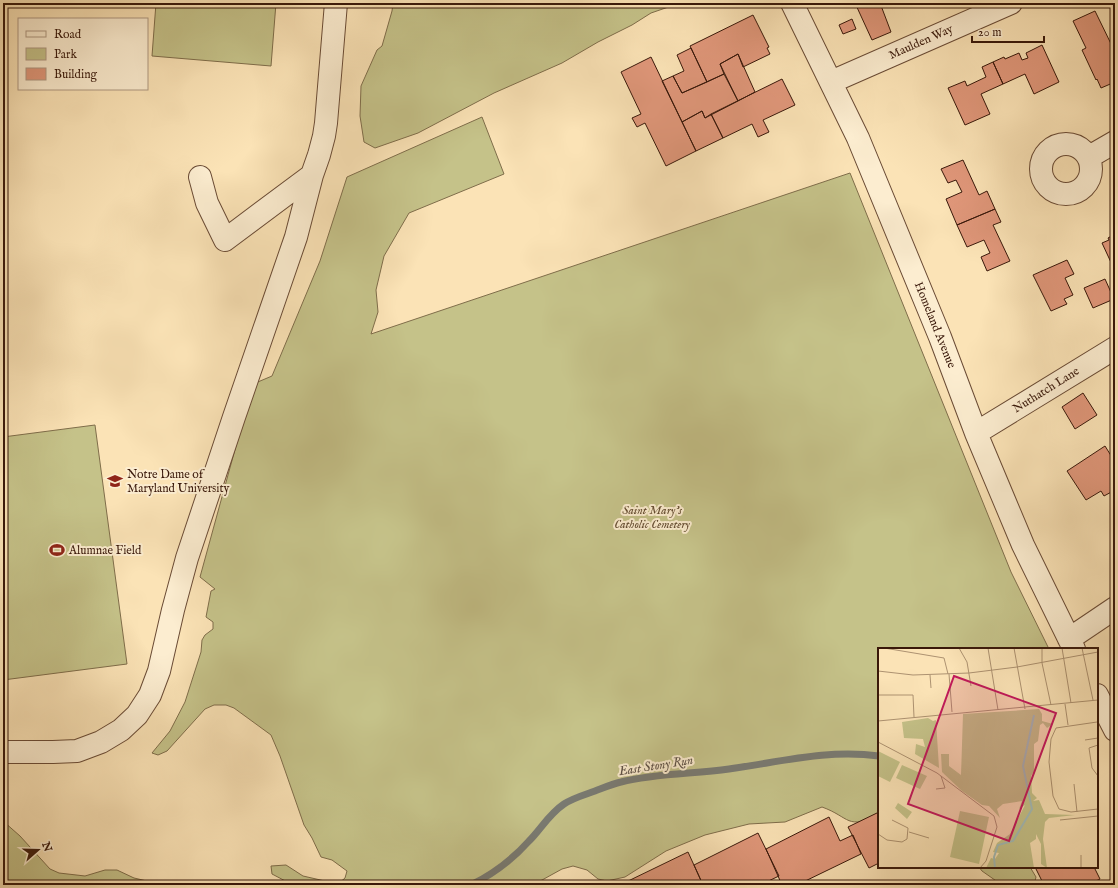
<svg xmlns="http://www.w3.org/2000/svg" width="1118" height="888" font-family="'IM FELL English',serif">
<rect width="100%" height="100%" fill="#fbe3b6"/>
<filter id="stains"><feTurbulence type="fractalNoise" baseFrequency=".005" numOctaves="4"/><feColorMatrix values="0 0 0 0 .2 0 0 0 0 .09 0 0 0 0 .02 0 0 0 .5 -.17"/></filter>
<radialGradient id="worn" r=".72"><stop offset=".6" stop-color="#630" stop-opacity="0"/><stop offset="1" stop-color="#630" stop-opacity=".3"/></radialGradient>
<path fill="#c5c289" stroke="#7f6d4a" d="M156 3H276L271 66 152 56Z
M393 3H680L651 13 632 25 598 42 562 63 494 93 418 133 375 148 364 142 360 116 361 86 377 50 382 46 392 11Z
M482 117 504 174 409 213 384 256 376 290 378 312 371 334 850 173 1011 572 1049 649H879V814C847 831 850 817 822 807L785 822 749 824 705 835 666 851 625 877 607 881 598 879 587 870 573 866 562 869 533 885H293L272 874 271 866 286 865 303 876 338 884 345 878 347 871 332 860 321 857 312 838 304 825 280 756 271 735 234 708 226 705H214L205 709 167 751 158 755 152 753 170 731 185 702 201 652 202 640 205 635 213 629V622L206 617 211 591 215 589 200 577 253 384 272 376 320 261 347 177Z
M95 425 127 664 3 680V437Z
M3 821 20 836 50 869 59 873 85 876 105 870H117L134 878 164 885H3Z
M979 867H1030L1036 877 1034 885H1002L982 871Z"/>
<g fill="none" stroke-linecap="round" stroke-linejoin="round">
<path stroke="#797a72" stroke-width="7" d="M471 885C493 874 513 859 529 841 541 829 549 814 564 804 573 798 584 795 595 791 603 788 612 784 621 782 656 773 693 774 729 769 780 762 827 749 879 756"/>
</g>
<path fill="#e0977a" stroke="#39180a" d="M855 3H880L891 32 872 40Z
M1095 11 1115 52V82L1101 88 1097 79 1096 80 1082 50 1086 48 1073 21Z
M753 15 769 47 767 48 770 54 743 67 738 54 720 64 724 74 707 82 690 46Z
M852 19 856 29 843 34 839 25Z
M1042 45 1059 82 1034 94 1025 74 1003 84 993 62 1004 57 1005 59 1019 53 1022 60 1028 58 1026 53Z
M691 48 707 82 682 93 673 76 684 71 677 55Z
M738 54 755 92 738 101 720 64Z
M651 57 696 151 666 166 645 123 637 127 632 118 641 114 621 72Z
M993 62 1003 84 981 94 990 114 965 125 948 88 965 81 967 86 986 77 982 67Z
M724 74 738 101 705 118 702 111 682 122 662 81 673 76 682 93Z
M782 79 795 105 763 120 769 132 758 137 752 124 723 138 711 114Z
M702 111 705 118 711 114 723 138 696 151 682 122Z
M963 160 979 195 987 191 995 209 957 225 946 199 962 192 956 180 948 183 941 169Z
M995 209 1001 222 993 225 1010 261 987 271 981 257 990 253 984 240 967 247 957 225Z
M1115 234V271L1102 243 1109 240 1108 238Z
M1067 260 1074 274 1065 278 1073 295 1064 299 1067 304 1051 311 1033 275Z
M1105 279 1114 299 1093 308 1084 288Z
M1083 393 1097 415 1075 429 1062 407Z
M1105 446 1115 462V490L1104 496 1101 491 1086 500 1067 471Z
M879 812V863L869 868 848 827Z
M829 817 840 841 853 835 861 854 797 885H782L766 849Z
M758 833 779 876 760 885H703L694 865Z
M688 852 703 885H625L624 883Z
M1035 867H1094L1100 879 1088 885H1044Z"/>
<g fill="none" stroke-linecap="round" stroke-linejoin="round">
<g stroke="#6a4b35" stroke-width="24">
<path id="minor" d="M792 3 858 138 940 337 976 433 1023 545 1074 649
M831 82 1011 3
M1041 169a25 25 0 1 1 50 0a25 25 0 1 1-50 0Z
M1089 157 1115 142
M200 177 207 203 225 240 312 175
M976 433 1115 348
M1069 639 1115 608
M1097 695 1115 730
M3 752H53L77 751 101 742 121 730 137 715 150 695 159 671 173 610 187 558 234 417 296 237 312 175 319 155 324 136 326 123 336 3"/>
</g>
<use href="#minor" stroke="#fcedd0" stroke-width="22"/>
</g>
<defs>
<g id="university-bare" transform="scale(1.2)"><path d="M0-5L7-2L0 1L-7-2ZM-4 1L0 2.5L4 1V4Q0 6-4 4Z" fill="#8f2418" stroke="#fcedd0" stroke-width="2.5" paint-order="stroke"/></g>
<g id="stadium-bare" transform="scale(1.2)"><path d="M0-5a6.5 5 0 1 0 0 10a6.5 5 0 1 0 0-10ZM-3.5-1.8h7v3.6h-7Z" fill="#8f2418" stroke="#fcedd0" stroke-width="2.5" paint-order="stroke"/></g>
</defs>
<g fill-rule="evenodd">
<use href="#university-bare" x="115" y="481"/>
<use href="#stadium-bare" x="57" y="550"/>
</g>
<g text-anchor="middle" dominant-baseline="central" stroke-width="4" stroke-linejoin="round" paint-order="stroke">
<g font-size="12" fill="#39180a" stroke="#fcedd0">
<text transform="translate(921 42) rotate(-24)">Maulden Way</text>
<text transform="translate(935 325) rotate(68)">Homeland Avenue</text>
<text transform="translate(1046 390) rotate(-32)">Nuthatch Lane</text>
</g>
<g font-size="12" fill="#39180a" stroke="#fcedd0" text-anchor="start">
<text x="127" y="474">Notre Dame of<tspan x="127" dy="14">Maryland University</tspan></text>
<text x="69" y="550">Alumnae Field</text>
</g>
<g font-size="12" font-style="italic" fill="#634b30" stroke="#fcedd0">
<text x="652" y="510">Saint Mary's<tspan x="652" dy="14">Catholic Cemetery</tspan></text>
</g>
<g font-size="13" font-style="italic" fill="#5e5147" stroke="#fcedd0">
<text transform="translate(656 766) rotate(-9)">East Stony Run</text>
</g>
</g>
<g transform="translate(878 648)">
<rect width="220" height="220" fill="#fbe3b6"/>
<path d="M161 61 164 66V73L175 76 169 80 165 75 162 77 160 93 156 96V123L153 128 154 145 159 150 155 153 161 152 167 166 197 167 171 170 167 174 165 191 169 220 163 216V196L158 186V191L152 195 156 220H108L113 210 117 211 121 205 115 204 119 195 132 186 147 157 141 161 144 153 125 156 119 161 122 170 111 158 104 157 84 143 64 124 63 106H71V118L83 127 85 66ZM50 70 55 73 58 72 61 120 37 106 38 96 47 99 45 91 26 90 24 74ZM0 103 22 114 12 134 0 128ZM24 117 49 128 42 141 18 130ZM20 155 34 164 29 171 17 160ZM82 163 111 169 101 216 72 209Z" fill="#c5c289"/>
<path fill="none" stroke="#a3bcb8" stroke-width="2" d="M117 220 116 209 120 197 135 193 154 161 145 118 156 67"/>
<path fill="none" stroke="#ad9271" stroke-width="1" d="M6 0 66 10 70 26M81 0 89 14 93 38M110 0 120 62M136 0 147 61M164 0V15L173 57M184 0 193 55M204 0 215 52M0 23 35 27 91 25 139 19 220 4M71 26 74 64M52 27 53 40M0 47H35L36 69M187 56 190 77M220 59V87M0 73 220 52M219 74 178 80 173 91 171 114 175 148 181 161 193 164 220 161M207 92 220 90M0 94 59 125 116 168 119 179 108 213 102 220M220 97 211 100 214 120 220 128M196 136 199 164M58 141 67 140 63 128M182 172 220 168M31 184 51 190M0 186 9 192 24 194 29 191 30 180 14 172M203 207V220"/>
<path fill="#c2185b" fill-opacity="0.15" stroke="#c2185b" stroke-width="2" d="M76 28 178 65 131 193 30 156Z"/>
<rect width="220" height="220" fill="none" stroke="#39180a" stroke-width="2"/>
</g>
<rect width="1118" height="888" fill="none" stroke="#fbe3b6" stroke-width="16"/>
<rect x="4" y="4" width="1110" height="880" fill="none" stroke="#39180a" stroke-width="2"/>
<rect x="8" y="8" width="1102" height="872" fill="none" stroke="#39180a"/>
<rect x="18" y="18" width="130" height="72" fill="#fcedd0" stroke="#ae9881"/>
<rect x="26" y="31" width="20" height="6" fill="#fcedd0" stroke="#ae9881"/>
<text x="54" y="38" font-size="12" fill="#39180a">Road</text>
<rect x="26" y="48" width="20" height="12" fill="#c5c289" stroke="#ae9881"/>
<text x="54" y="58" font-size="12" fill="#39180a">Park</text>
<rect x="26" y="68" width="20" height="12" fill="#e0977a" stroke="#ae9881"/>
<text x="54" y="78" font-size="12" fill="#39180a">Building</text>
<g transform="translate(38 850) rotate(70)" stroke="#fcedd0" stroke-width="3" paint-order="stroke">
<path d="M0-3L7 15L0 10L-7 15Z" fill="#39180a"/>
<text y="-6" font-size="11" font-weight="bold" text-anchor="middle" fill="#39180a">N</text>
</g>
<path d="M972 36v6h72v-6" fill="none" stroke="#39180a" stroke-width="2"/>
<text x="978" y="36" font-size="12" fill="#39180a" stroke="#fcedd0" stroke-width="3" paint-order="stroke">20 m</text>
<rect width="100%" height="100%" filter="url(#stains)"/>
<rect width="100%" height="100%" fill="url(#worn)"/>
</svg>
